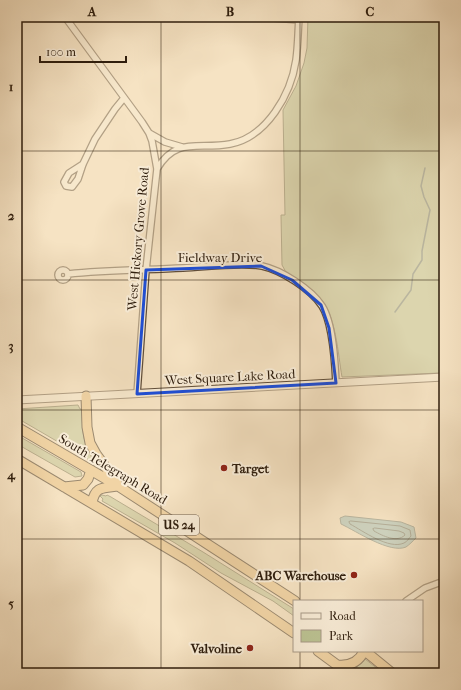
<svg xmlns="http://www.w3.org/2000/svg" width="461" height="690" font-family="'IM FELL French Canon',serif">
<rect width="100%" height="100%" fill="#f6e3c3"/>
<filter id="stains"><feTurbulence type="fractalNoise" baseFrequency=".005" numOctaves="4"/><feColorMatrix values="0 0 0 0 .2 0 0 0 0 .09 0 0 0 0 .02 0 0 0 .5 -.17"/></filter>
<radialGradient id="worn" r=".72"><stop offset=".6" stop-color="#630" stop-opacity="0"/><stop offset="1" stop-color="#630" stop-opacity=".3"/></radialGradient>
<path fill="#bcc494" stroke="#757050" d="M308 17H444V347L440 373 342 377C338 355 336 313 319 297 307 286 289 281 282 265L281 215H285L283 110 296 86 304 63 307 48Z
M78 405 80 409H82C83 441 82 444 103 468L17 418V409Z
M17 435 81 472 82 476 75 477 17 444Z
M102 495 106 496 107 495 111 497 203 552 294 609V616L273 601 221 573 175 543 102 501 103 499 100 496Z
M365 659 383 673H360L355 669Z"/>
<path fill="#9ebdb9" stroke="#717d74" d="M345 516 401 522 414 527 416 538C413 541 409 545 406 547 390 554 356 531 341 524L340 518Z"/>
<g fill="none" stroke-linecap="round" stroke-linejoin="round">
<path stroke="#666d63" stroke-width="1" d="M351 521 400 526 410 530 411 536C409 538 407 542 404 543 389 550 363 531 350 524L349 522Z
M375 528 399 531 404 533 405 535C397 543 383 536 374 531L373 529Z"/>
<path stroke="#717d74" stroke-width="1.5" d="M395 312 411 290 413 274 422 260V251L430 210 424 197 421 186 425 168"/>
<g stroke="#604e3a" stroke-width="8">
<path id="minor" d="M65 17 142 122 149 133 152 141 157 169 146 270 137 394
M261 17 299 20
M149 133 165 142 182 147
M83 164 69 173 64 182 66 186 72 187 78 179 83 164 95 139 115 109 124 98
M157 169C176 136 199 150 230 144 267 137 291 94 296 60 298 46 298 31 299 17
M58 275a5 5 0 1 1 10 0a5 5 0 1 1-10 0Z
M68 274C106 270 145 270 183 268 206 267 240 262 262 266 281 270 311 289 322 306 333 323 335 362 336 383
M406 601 425 588 444 581"/>
</g>
<g stroke="#604e3a" stroke-width="9">
<path id="tertiary" d="M17 400 444 377"/>
</g>
<g stroke="#2e1d0d" stroke-width="11">
<path id="trunk" d="M86 396 87 427 90 443 96 454 117 483
M17 427 118 486 295 601
M17 459 189 561 294 633
M64 487 83 485 88 479 91 470
M92 503C95 486 103 488 118 486
M318 651 348 673
M365 651 392 673
M338 665C350 666 359 662 364 651"/>
</g>
<use href="#minor" stroke="#f9edd8" stroke-width="5.5"/>
<use href="#tertiary" stroke="#f9edd8" stroke-width="7"/>
<use href="#trunk" stroke="#ebc282" stroke-width="9"/>
</g>
<path d="M0 0H461V690H0ZM261 266 292 280 321 305 329 328 336 383 137 394 146 270Z" fill="#f6e3c3" fill-opacity=".55" fill-rule="evenodd"/>
<path fill="none" stroke="#1d4ed8" stroke-width="3" stroke-linejoin="round" d="M261 266 292 280 321 305 329 328 336 383 137 394 146 270Z"/>
<path fill="none" stroke="#2e1d0d" stroke-width="1" stroke-opacity="0.55" d="M161 17V673M300 17V601M17 151H444M17 280H444M17 410H444M17 539H444M300 651V673"/>
<g fill="#8f2418" stroke="#f9edd8" stroke-width="1.5">
<circle cx="224" cy="468" r="4"/>
<circle cx="354" cy="575" r="4"/>
<circle cx="250" cy="648" r="4"/>
</g>
<g text-anchor="middle" dominant-baseline="central" stroke-width="4" stroke-linejoin="round" paint-order="stroke">
<rect fill="#f9edd8" stroke="#6b5b4a" stroke-width="1" x="159" y="515" width="40" height="20" rx="3"/>
<g font-size="12" font-weight="bold" fill="#2e1d0d">
<text x="179" y="525">US 24</text>
</g>
<g font-size="13" fill="#2e1d0d" stroke="#f9edd8">
<text transform="translate(138 239) rotate(-85)">West Hickory Grove Road</text>
<text x="220" y="257">Fieldway Drive</text>
<text transform="translate(230 377) rotate(-3)">West Square Lake Road</text>
<text transform="translate(113 469) rotate(31)">South Telegraph Road</text>
</g>
<g font-size="13" font-weight="bold" fill="#2e1d0d" stroke="#f9edd8" text-anchor="end">
<text x="232" y="468" text-anchor="start">Target</text>
<text x="346" y="575">ABC Warehouse</text>
<text x="242" y="648">Valvoline</text>
</g>
</g>
<rect width="461" height="690" fill="none" stroke="#f6e3c3" stroke-width="44"/>
<rect x="293" y="600" width="130" height="52" fill="#f9edd8" stroke="#a89a87"/>
<rect x="301" y="613" width="20" height="6" fill="#f9edd8" stroke="#a89a87"/>
<text x="329" y="620" font-size="12" fill="#2e1d0d">Road</text>
<rect x="301" y="630" width="20" height="12" fill="#bcc494" stroke="#a89a87"/>
<text x="329" y="640" font-size="12" fill="#2e1d0d">Park</text>
<path d="M40 56v6h86v-6" fill="none" stroke="#2e1d0d" stroke-width="2"/>
<text x="46" y="56" font-size="12" fill="#2e1d0d" stroke="#f9edd8" stroke-width="3" paint-order="stroke">100 m</text>
<rect x="22" y="22" width="417" height="646" fill="none" stroke="#2e1d0d" stroke-width="1.5"/>
<g font-size="13" text-anchor="middle" font-weight="bold" fill="#2e1d0d">
<text x="92" y="16">A</text>
<text x="230" y="16">B</text>
<text x="370" y="16">C</text>
<text x="11" y="91">1</text>
<text x="11" y="220">2</text>
<text x="11" y="350">3</text>
<text x="11" y="479">4</text>
<text x="11" y="608">5</text>
</g>
<rect width="100%" height="100%" filter="url(#stains)"/>
<rect width="100%" height="100%" fill="url(#worn)"/>
</svg>
